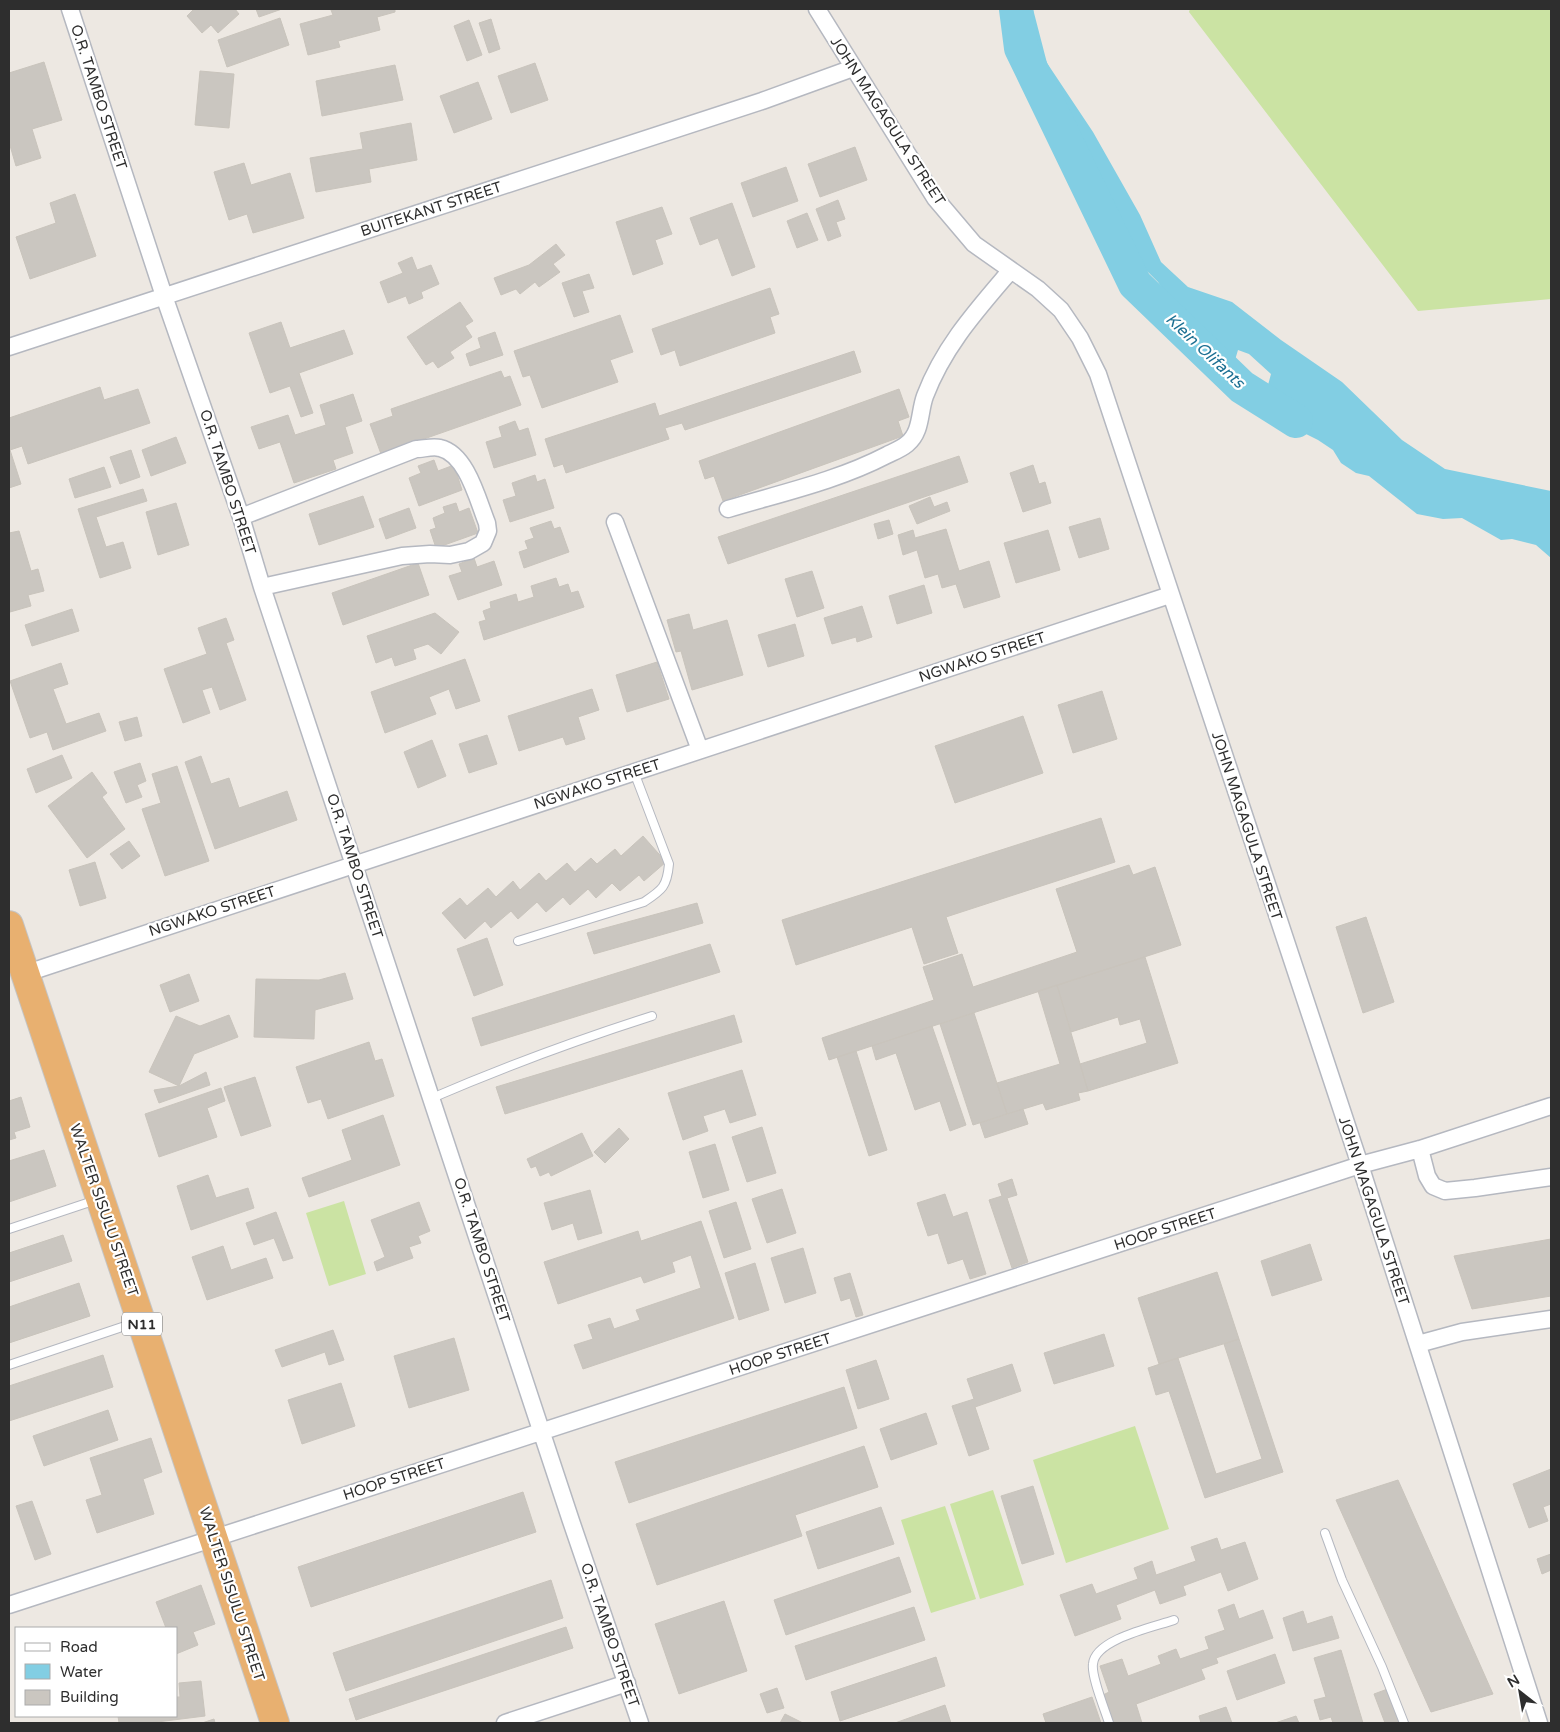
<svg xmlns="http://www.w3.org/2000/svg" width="1560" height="1732" font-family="'Varela Round',sans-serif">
<rect width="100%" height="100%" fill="#ede8e2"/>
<path fill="#cbe3a3" d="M1190 9H1551V299L1418 311 1189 12Z
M344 1201 366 1274 329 1286 306 1213Z
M1135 1426 1169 1529 1066 1563 1033 1460Z
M993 1490 1024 1585 980 1599 950 1504Z
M945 1506 976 1599 931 1613 901 1520Z"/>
<path fill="#82cee3" d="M1004 9H1033L1047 63 1093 132 1140 215 1161 262 1188 287 1232 302 1281 340 1342 382 1402 440 1445 469 1551 491V558L1536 545 1512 539 1501 540 1462 518 1443 519 1417 514 1369 476 1356 473 1341 463 1333 450 1318 440 1268 415 1258 404V389L1268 385 1271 374 1249 354 1238 350 1235 360 1230 367 1225 362 1209 363 1184 342 1173 327 1170 300 1158 282 1141 265 1125 239 1111 199 1087 158 1070 136 1051 125 1035 108 1009 17Z"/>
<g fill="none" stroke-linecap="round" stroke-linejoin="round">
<path stroke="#82cee3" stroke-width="34" d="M1016 9 1021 48 1135 284 1242 387 1296 421"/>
</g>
<path fill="#cac6c0" stroke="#c9c4bc" d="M194 9H235L239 14 218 33 211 25 202 33 187 16Z
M256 9H282L259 17Z
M338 9H395V12L377 17 380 30 338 41 340 47 308 55 300 24 333 15 331 10Z
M280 18 289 45 227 67 218 40Z
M491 19 500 49 489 53 479 23Z
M469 20 482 55 467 61 454 26Z
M44 62 62 120 32 129 41 158 16 166 9 142V73Z
M535 63 548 100 511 113 498 76Z
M395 65 403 100 322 116 316 81Z
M200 71 234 74 229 128 195 125Z
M478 82 492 119 454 133 440 96Z
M411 123 417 160 369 169 371 182 316 192 310 158 363 149 360 133Z
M855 147 867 180 820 197 808 164Z
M244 163 251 185 290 173 304 218 253 233 247 214 229 220 214 172Z
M786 167 798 201 753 217 741 183Z
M75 194 96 256 30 279 16 237 56 223 50 203Z
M838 200 845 219 836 222 841 236 828 241 816 209Z
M732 203 755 267 732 276 718 238 700 245 690 218Z
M662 207 672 234 655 240 663 264 633 275 616 222Z
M807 213 818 240 797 248 787 221Z
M556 244 565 255 553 264 560 272 539 287 535 282 520 294 516 289 501 295 494 278 529 265Z
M412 257 417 270 431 265 439 284 421 292 423 298 409 304 406 296 388 303 380 282 403 273 398 263Z
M589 274 594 288 582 291 589 312 574 317 562 283Z
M770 288 779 314 770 317 775 333 680 366 675 350 661 355 652 329Z
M460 302 473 321 465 326 472 337 450 352 454 358 438 368 433 361 426 365 407 337Z
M620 315 633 352 610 360 618 382 542 408 530 375 523 377 514 351Z
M281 322 290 348 344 330 353 354 299 373 313 413 301 417 290 386 270 393 249 333Z
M495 332 503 355 470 366 466 354 481 348 478 338Z
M854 351 861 372 685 430 682 423 665 428 669 439 566 473 563 464 554 467 545 439 655 403 659 416Z
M501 371 504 378 510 376 521 405 381 454 370 424 393 416 391 409Z
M100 387 104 400 138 389 150 423 28 464 22 446 10 450 21 484 9 488V418Z
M899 389 909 417 898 421 903 436 723 501 714 476 705 479 699 461Z
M353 394 362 421 345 427 353 453 333 460 336 469 294 483 280 442 259 449 251 427 288 415 295 435 326 425 320 405Z
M515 421 519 431 528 428 536 455 494 468 486 442 502 437 499 427Z
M176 437 186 463 151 476 142 450Z
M131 450 140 477 120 484 110 457Z
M959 456 968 482 728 564 718 537Z
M434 460 438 471 454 465 462 490 419 506 409 478 421 473 418 466Z
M1033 465 1039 484 1045 482 1051 503 1023 512 1010 473Z
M104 467 111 487 75 498 69 479Z
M535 475 537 482 545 479 554 508 510 522 503 500 516 496 512 483Z
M143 489 147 501 96 517 106 547 123 542 131 568 100 578 78 509Z
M363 496 374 527 319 545 309 514Z
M930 497 934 507 947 502 950 511 917 524 909 506Z
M176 503 189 545 158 555 146 512Z
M456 503 459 512 469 508 478 533 436 548 430 530 436 528 433 518 445 513 443 507Z
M409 508 416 528 386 539 379 519Z
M1100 518 1109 549 1079 558 1069 527Z
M889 520 893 534 878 539 874 524Z
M551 521 554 529 560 527 569 552 524 568 519 552 528 549 525 541 534 538 530 528Z
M946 529 959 571 989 561 1000 597 964 608 956 584 942 588 938 574 925 578 917 550 903 555 898 535 913 530 915 538Z
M1048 530 1060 570 1016 583 1004 543Z
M19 531 31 571 38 569 44 591 28 595 31 606 10 612 9 607V533Z
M474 558 477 567 494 561 502 585 458 600 449 576 462 572 459 564Z
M418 563 429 595 343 625 332 593Z
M812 571 824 608 797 617 785 579Z
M556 578 559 587 568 584 571 593 578 591 584 607 484 640 479 622 486 620 483 611 491 608 490 602 516 594 518 602 534 597 531 586Z
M924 585 932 613 897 624 889 596Z
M862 606 872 637 857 642 856 637 832 644 824 618Z
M72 609 79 631 32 646 25 625Z
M435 613 459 632 441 654 428 644 413 649 416 659 395 666 392 657 376 663 367 636Z
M689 614 693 630 727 620 743 675 692 690 681 651 676 652 667 620Z
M226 618 234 640 226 643 246 700 220 710 212 687 202 690 210 713 183 723 164 669 207 654 198 628Z
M795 624 804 656 768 667 758 635Z
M465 659 480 701 456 709 449 689 429 697 436 714 385 733 371 692Z
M657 662 669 699 627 712 616 675Z
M61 663 68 684 53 689 66 724 99 713 106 731 53 750 47 732 30 738 10 681Z
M592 689 599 710 578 717 585 739 566 745 563 737 519 751 508 716Z
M1102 691 1117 739 1073 753 1058 705Z
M1023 716 1043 773 955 803 935 746Z
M137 717 142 736 125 741 119 722Z
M487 735 497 764 469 773 459 744Z
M432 740 446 776 418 788 404 752Z
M62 755 72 778 36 793 27 769Z
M201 756 211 784 229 778 239 808 287 791 297 820 215 849 185 762Z
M140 763 146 781 137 785 142 797 126 803 114 772Z
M177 766 209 861 165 876 142 809 161 803 152 774Z
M92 772 107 793 102 797 125 829 87 858 48 806Z
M1101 818 1115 862 946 917 958 953 924 964 912 927 796 965 782 920Z
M643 836 666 862 644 881 639 875 620 891 612 883 596 898 588 889 570 905 563 897 546 912 537 902 518 919 511 911 491 928 485 921 465 939 442 913 460 898 467 906 488 888 496 897 513 881 520 890 539 873 546 881 567 863 575 872 591 858 597 864 615 849 621 856Z
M129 841 140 856 122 869 110 854Z
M95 862 106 898 80 906 69 870Z
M1129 865 1133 875 1155 867 1181 945 829 1060 822 1038 934 1000 923 967 962 954 973 987 1077 952 1056 889Z
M697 903 703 923 594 954 587 933Z
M1366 917 1394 1002 1363 1013 1336 927Z
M487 938 503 985 474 996 457 949Z
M710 944 720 972 481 1046 472 1018Z
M1145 957 1178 1063 1088 1091 1080 1064 1147 1043 1140 1019 1120 1025 1118 1017 1071 1032 1057 985Z
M345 973 353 999 315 1010 314 1039 254 1037 256 979 319 980Z
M189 974 199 1001 170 1012 160 985Z
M1057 985 1088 1091 1078 1093 1080 1100 1046 1110 1043 1103 1007 1114 997 1083 1060 1064 1038 991Z
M974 1013 1007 1114 973 1125 940 1024Z
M229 1015 238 1037 194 1054 179 1086 149 1072 176 1016 200 1026Z
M734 1015 742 1042 505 1114 496 1087Z
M932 1026 966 1125 950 1131 940 1101 915 1110 896 1053 876 1060 872 1046Z
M369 1042 375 1061 382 1059 394 1096 328 1119 321 1099 308 1103 296 1067Z
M856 1051 887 1150 869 1156 837 1057Z
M742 1070 756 1115 730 1123 725 1109 703 1116 708 1131 683 1140 668 1093Z
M206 1072 210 1085 159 1103 154 1090 179 1086Z
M255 1077 271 1126 241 1136 224 1087Z
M221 1088 225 1101 207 1108 217 1137 159 1157 145 1114Z
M21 1097 30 1127 14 1132 16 1138 9 1140V1101Z
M1023 1109 1028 1124 985 1138 980 1123Z
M383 1115 400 1165 309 1197 302 1178 352 1160 342 1130Z
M762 1127 776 1173 747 1182 732 1137Z
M619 1128 629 1139 605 1163 594 1152Z
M582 1133 593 1156 551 1176 549 1172 540 1176 536 1166 531 1168 527 1159Z
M715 1144 729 1190 703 1198 689 1152Z
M44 1150 56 1186 9 1202V1161Z
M208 1175 216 1198 248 1188 254 1208 191 1230 177 1186Z
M1012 1179 1017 1195 1007 1198 1028 1262 1012 1268 989 1200 1002 1196 998 1184Z
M782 1189 796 1233 767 1243 752 1199Z
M590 1190 602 1233 578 1240 573 1223 552 1230 544 1203Z
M945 1194 953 1217 967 1212 986 1274 970 1279 963 1259 948 1264 938 1233 928 1236 917 1203Z
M419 1202 430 1231 418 1236 421 1243 409 1247 413 1258 377 1271 374 1262 385 1257 371 1220Z
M736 1202 751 1249 724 1258 709 1211Z
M276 1212 293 1258 283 1261 274 1238 254 1245 246 1223Z
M701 1221 734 1318 583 1369 574 1345 593 1339 588 1325 610 1318 614 1329 640 1320 636 1310 701 1288 691 1255 672 1262 675 1272 644 1283 641 1276 558 1304 544 1262 638 1231 641 1241Z
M63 1235 72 1261 9 1282V1253Z
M1551 1239V1296L1472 1309 1454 1256Z
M1310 1244 1322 1280 1272 1296 1261 1261Z
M223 1246 231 1270 266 1258 273 1278 207 1300 192 1257Z
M803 1248 816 1293 785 1303 771 1258Z
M755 1263 769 1310 739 1320 725 1273Z
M1217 1272 1239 1339 1159 1364 1138 1298Z
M850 1273 863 1315 856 1317 850 1298 841 1301 834 1278Z
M79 1283 90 1316 9 1343V1307Z
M333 1330 344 1360 329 1365 325 1352 282 1367 275 1350Z
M1104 1334 1114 1366 1054 1384 1044 1353Z
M454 1338 469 1390 409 1408 394 1356Z
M1239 1339 1283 1472 1205 1498 1169 1391 1156 1395 1148 1368 1178 1358 1216 1474 1262 1459 1224 1344Z
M103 1355 113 1387 9 1421V1386Z
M876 1360 889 1399 858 1409 846 1370Z
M1012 1364 1021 1391 975 1407 989 1449 969 1456 952 1406 974 1399 967 1379Z
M341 1383 355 1426 302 1444 288 1400Z
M844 1387 857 1428 629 1503 615 1462Z
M108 1410 118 1440 44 1466 33 1436Z
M926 1413 937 1444 891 1460 880 1429Z
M151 1438 162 1472 143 1479 154 1514 97 1533 86 1500 102 1495 90 1458Z
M864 1446 878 1487 795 1515 802 1536 657 1585 636 1524Z
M1551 1469V1504L1543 1507 1548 1521 1529 1528 1513 1484Z
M1398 1480 1493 1694 1431 1712 1336 1500Z
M1033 1486 1054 1554 1022 1564 1001 1496Z
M523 1492 536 1532 311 1607 298 1567Z
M32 1501 51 1554 35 1560 16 1506Z
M881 1507 894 1544 818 1569 806 1532Z
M1217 1538 1221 1550 1245 1542 1258 1579 1228 1591 1221 1572 1183 1586 1186 1595 1160 1604 1155 1590 1116 1605 1121 1619 1075 1636 1060 1595 1092 1584 1096 1594 1138 1579 1134 1568 1152 1561 1156 1575 1196 1561 1191 1547Z
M1551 1554V1570L1542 1574 1537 1559Z
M899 1557 911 1592 786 1635 774 1600Z
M551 1580 563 1618 346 1691 333 1653Z
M201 1585 215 1624 193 1632 198 1645 176 1654V1628H166L156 1602Z
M724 1601 747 1671 679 1694 655 1624Z
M1234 1604 1239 1619 1263 1610 1273 1638 1216 1658 1218 1663 1201 1669 1205 1679 1136 1704 1142 1723H1112L1103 1695 1109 1692 1100 1666 1122 1659 1128 1676 1161 1664 1158 1656 1176 1649 1180 1659 1209 1649 1205 1637 1225 1630 1218 1610Z
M914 1607 925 1640 806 1680 795 1646Z
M1303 1611 1307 1624 1332 1616 1339 1638 1293 1651 1283 1618Z
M566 1627 573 1648 356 1720 349 1699Z
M1341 1650 1363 1723H1333L1331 1717 1320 1720 1314 1700 1326 1697 1314 1658Z
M1275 1654 1285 1683 1237 1700 1227 1671Z
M936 1657 945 1686 840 1721 831 1692Z
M201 1681 205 1716 149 1723H119L118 1716H176V1697H180L179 1683Z
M1393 1687 1406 1723H1385L1374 1694Z
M777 1688 784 1708 767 1713 760 1694Z
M1092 1697 1101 1723H1046L1043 1714Z
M945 1705 951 1723H895Z
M1226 1707 1232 1723H1201L1199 1716Z
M785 1714 803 1723H780Z
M1296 1716 1299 1723H1275Z
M214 1719 215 1723H202Z"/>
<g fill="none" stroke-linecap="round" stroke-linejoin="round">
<g stroke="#b5b8c0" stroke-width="10">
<path id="service" d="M518 941 644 902C662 890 667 887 669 864L634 772
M432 1098C504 1067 577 1040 652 1016
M9 1229 96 1200
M9 1365 137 1322
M1325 1533 1342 1580 1382 1667 1404 1723
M1109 1723C1105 1710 1091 1676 1093 1664 1095 1639 1154 1627 1174 1620"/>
</g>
<g stroke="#b5b8c0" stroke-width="19">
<path id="minor" d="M70 9 164 296 241 517 262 587 571 1521 640 1723
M817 9 935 198 974 244 1038 289 1061 310 1080 338 1098 374 1360 1165 1539 1723
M9 347 762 101 853 68
M728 509C781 493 837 481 887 455 893 452 901 449 907 444 922 432 919 412 925 396 944 346 977 310 1011 270
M241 517 416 449C423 449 433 446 440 448 467 454 478 501 487 523L488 531 483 543 469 551 450 555 430 554 402 556 262 587
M615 522 700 750
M24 974 1170 595
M1420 1149 1427 1176 1433 1186 1445 1191 1475 1188 1551 1177
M1418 1344 1462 1332 1551 1319
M9 1605 1360 1165 1420 1149 1551 1106
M505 1723 627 1683"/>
</g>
<g stroke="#c4c4c4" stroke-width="30">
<path id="trunk" d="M9 925 275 1723"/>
</g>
<use href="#service" stroke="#fff" stroke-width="8"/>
<use href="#minor" stroke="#fff" stroke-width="16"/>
<use href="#trunk" stroke="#e8b070" stroke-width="28"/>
</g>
<g text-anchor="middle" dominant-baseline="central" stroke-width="4.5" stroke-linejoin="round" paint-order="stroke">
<rect fill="#fff" stroke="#6d6d6d" stroke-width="1" x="122" y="1312.5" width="40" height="23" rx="4"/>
<g font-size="14" font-weight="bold" fill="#2e2e2e">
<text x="142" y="1324">N11</text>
</g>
<g font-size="15" fill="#2e2e2e" stroke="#fff">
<text transform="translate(99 97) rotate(72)">O.R. TAMBO STREET</text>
<text transform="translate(888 121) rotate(57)">JOHN MAGAGULA STREET</text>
<text transform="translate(431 209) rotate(-18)">BUITEKANT STREET</text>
<text transform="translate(228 482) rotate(72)">O.R. TAMBO STREET</text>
<text transform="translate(982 657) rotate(-18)">NGWAKO STREET</text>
<text transform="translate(597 784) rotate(-18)">NGWAKO STREET</text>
<text transform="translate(1247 826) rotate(72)">JOHN MAGAGULA STREET</text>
<text transform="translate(355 866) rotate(72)">O.R. TAMBO STREET</text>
<text transform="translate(212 911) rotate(-18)">NGWAKO STREET</text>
<text transform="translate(104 1210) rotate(71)">WALTER SISULU STREET</text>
<text transform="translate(1374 1211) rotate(72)">JOHN MAGAGULA STREET</text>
<text transform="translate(1165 1229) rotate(-18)">HOOP STREET</text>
<text transform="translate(482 1250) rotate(72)">O.R. TAMBO STREET</text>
<text transform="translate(780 1354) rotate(-18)">HOOP STREET</text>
<text transform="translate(394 1479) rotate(-18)">HOOP STREET</text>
<text transform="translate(232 1594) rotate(72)">WALTER SISULU STREET</text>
<text transform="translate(610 1635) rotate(71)">O.R. TAMBO STREET</text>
</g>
<g font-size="16" font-style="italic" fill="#1d7093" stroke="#fff">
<text transform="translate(1205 351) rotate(43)">Klein Olifants</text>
</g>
</g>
<rect width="1560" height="1732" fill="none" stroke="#2e2e2e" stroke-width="20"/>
<rect x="15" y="1627" width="162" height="90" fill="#ffffff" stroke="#ababab"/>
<rect x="25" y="1643" width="25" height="8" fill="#ffffff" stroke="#ababab"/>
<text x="60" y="1652" font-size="15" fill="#2e2e2e">Road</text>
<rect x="25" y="1664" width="25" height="15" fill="#82cee3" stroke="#ababab"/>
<text x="60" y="1677" font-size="15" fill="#2e2e2e">Water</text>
<rect x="25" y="1690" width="25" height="15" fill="#cac6c0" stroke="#ababab"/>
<text x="60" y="1702" font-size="15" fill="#2e2e2e">Building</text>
<g transform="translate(1520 1692) rotate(329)" stroke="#ffffff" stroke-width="4" paint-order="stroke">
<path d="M0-4L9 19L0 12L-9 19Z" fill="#2e2e2e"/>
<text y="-8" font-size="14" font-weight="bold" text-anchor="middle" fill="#2e2e2e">N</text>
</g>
</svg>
